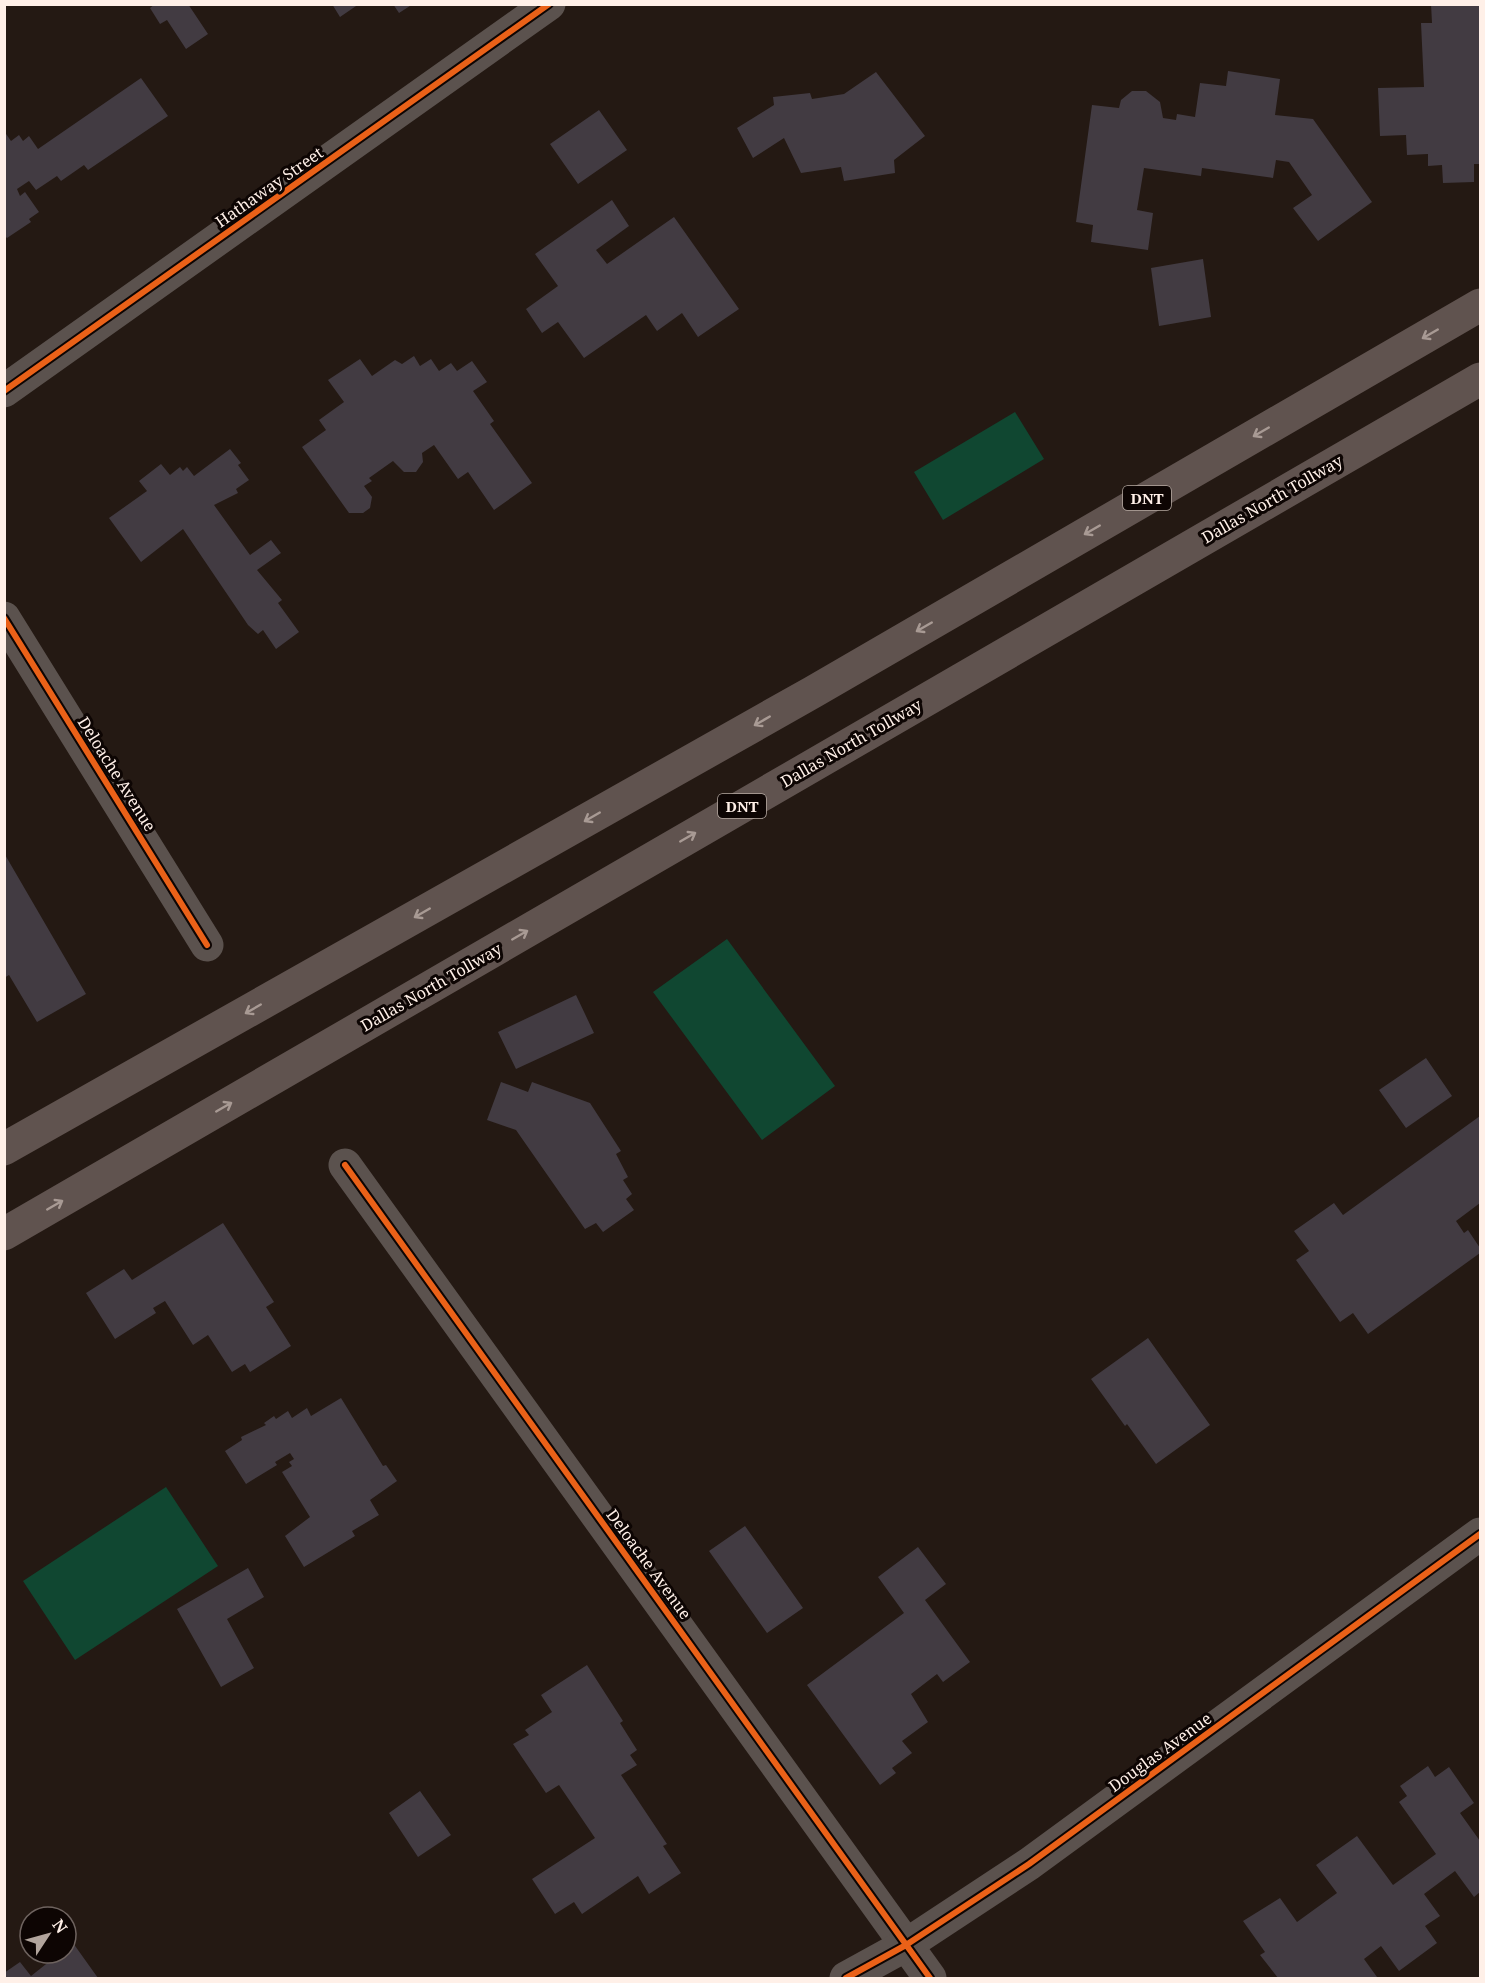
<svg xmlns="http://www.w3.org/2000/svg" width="1485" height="1983" font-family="'Noto Serif',serif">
<rect width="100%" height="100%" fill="#241913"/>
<path fill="#104731" d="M1015 412 1044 459 943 520 914 472Z
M727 939 835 1086 762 1140 653 992Z
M166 1487 218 1566 75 1660 23 1581Z"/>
<path fill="#423b42" d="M155 4H188L208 34 186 49 167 20 160 24 150 8Z
M332 4H359L340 17Z
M393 4H413L399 13Z
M1431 4H1480V164H1474V182L1443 183 1442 165 1428 166V154L1407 155 1406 135 1380 136 1378 88 1424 87 1421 23H1432Z
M1228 71 1280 79 1275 115 1313 119 1372 202 1318 241 1293 208 1312 195 1289 162 1276 160 1273 178 1202 168 1201 176 1144 168 1137 210 1153 213 1148 250 1091 242 1093 225 1076 222 1092 105 1119 108 1121 100 1132 91H1146L1160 102 1163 118 1176 120 1177 114 1195 117 1200 83 1226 86Z
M876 72 925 136 894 160 895 173 844 181 841 167 801 173 784 138 753 158 737 128 774 105 773 97 810 93 812 99 844 94Z
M141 78 168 116 88 170 84 165 61 181 57 176 36 190 29 181 17 189 20 196 25 192 39 212 29 219 31 222 7 238 4 235V131L11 141 19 135 23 141 29 136 38 149Z
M599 110 627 150 578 184 550 144Z
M612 200 629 226 596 250 607 264 674 217 739 309 698 337 682 313 657 331 646 315 584 358 558 322 542 333 526 309 558 286 535 254Z
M1203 259 1211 317 1159 326 1151 268Z
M414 356 420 366 431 359 439 371 451 363 457 371 472 361 487 382 473 391 494 421 490 424 532 483 494 510 468 472 458 479 434 445 422 453 423 462 416 472H404L393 461 369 478 372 481 364 486 372 497 370 508 363 513H349L302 447 326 430 319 420 344 402 328 380 360 359 372 376 395 360 402 364Z
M230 449 241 463 238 465 249 480 236 489 238 493 214 505 250 555 271 540 281 553 257 570 282 600 278 603 299 632 276 649 263 630 258 634 248 625 183 529 141 562 109 518 147 491 139 481 161 464 170 475 180 467 183 471 187 467 194 476Z
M4 853 86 994 37 1022 9 975 4 978Z
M576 995 594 1033 516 1069 498 1032Z
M1426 1058 1452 1096 1406 1128 1379 1090Z
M501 1082 528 1092 532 1082 590 1103 621 1151 616 1154 628 1177 623 1180 632 1194 626 1199 634 1210 603 1232 596 1223 585 1229 516 1130 487 1120Z
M1480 1116V1194L1479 1195 1480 1203 1456 1221 1464 1233 1468 1230 1480 1248V1253L1368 1334 1353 1313 1340 1322 1296 1260 1309 1251 1294 1231 1334 1203 1343 1215Z
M223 1223 274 1302 266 1307 291 1346 250 1372 245 1364 232 1372 208 1335 193 1345 165 1301 153 1308 156 1313 115 1339 86 1293 124 1269 132 1280Z
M1148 1338 1210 1425 1156 1464 1127 1424 1125 1426 1091 1379Z
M341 1398 383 1466 386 1465 397 1481 370 1500 379 1515 352 1531 355 1536 304 1567 285 1536 310 1517 282 1472 292 1466 289 1462 294 1459 290 1453 275 1462 277 1465 246 1484 225 1451 242 1440 241 1437 266 1425 264 1423 274 1416 276 1419 288 1411 292 1418 307 1408 311 1416Z
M745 1526 803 1608 767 1633 709 1551Z
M918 1547 946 1584 925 1600 970 1662 943 1682 937 1674 911 1694 928 1722 902 1741 912 1753 892 1768 896 1773 880 1785 807 1685 904 1613 878 1577Z
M248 1568 264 1597 227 1619 254 1668 221 1687 177 1609Z
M587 1665 623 1721 620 1723 637 1750 630 1755 637 1765 621 1775 667 1844 663 1846 681 1873 649 1894 638 1876 582 1914 574 1902 555 1914 532 1879 595 1838 559 1785 546 1793 513 1744 529 1735 525 1730 552 1712 541 1695Z
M1428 1766 1435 1777 1449 1767 1474 1803 1460 1813 1480 1841V1892L1474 1897 1455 1871 1424 1894 1440 1916 1425 1926 1437 1943 1399 1971 1381 1946 1364 1959 1377 1977 1375 1978H1278L1260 1955 1265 1952 1243 1921 1280 1898 1297 1922 1337 1893 1316 1865 1357 1836 1393 1885 1436 1854 1399 1802 1407 1796 1400 1786Z
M420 1791 451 1835 418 1857 389 1813Z
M73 1943 98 1978H4V1973L20 1962 31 1976 60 1953H66V1949Z"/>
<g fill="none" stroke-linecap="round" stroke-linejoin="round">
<path stroke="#5b524e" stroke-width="33" d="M4 391 549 4
M4 618 207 945
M345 1165 930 1978"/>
<path stroke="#5b524e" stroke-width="33" d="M846 1978 906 1945 1029 1864 1480 1534"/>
<path stroke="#60534f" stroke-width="33" d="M4 1149 813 692 1480 305
M4 1234 1480 379"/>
<g stroke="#0d0503" stroke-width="10">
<path id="cycleway" d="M4 391 549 4
M4 618 207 945
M345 1165 930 1978
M846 1978 906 1945 1029 1864 1480 1534"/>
</g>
<use href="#cycleway" stroke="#ea6118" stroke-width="6"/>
</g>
<defs><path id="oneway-shaft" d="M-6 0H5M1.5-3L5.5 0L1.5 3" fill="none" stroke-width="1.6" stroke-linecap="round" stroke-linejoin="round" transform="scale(1.5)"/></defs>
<g stroke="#a89a94">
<use href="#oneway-shaft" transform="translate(1430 334) rotate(150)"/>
<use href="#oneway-shaft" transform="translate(1261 432) rotate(150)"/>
<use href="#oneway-shaft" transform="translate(1092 530) rotate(150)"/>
<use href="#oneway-shaft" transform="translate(924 627) rotate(150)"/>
<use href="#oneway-shaft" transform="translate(762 721) rotate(150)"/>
<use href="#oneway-shaft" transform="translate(592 817) rotate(150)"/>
<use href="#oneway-shaft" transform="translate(688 837) rotate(-30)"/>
<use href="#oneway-shaft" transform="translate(422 913) rotate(150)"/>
<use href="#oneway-shaft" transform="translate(520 935) rotate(-30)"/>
<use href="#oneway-shaft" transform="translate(253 1009) rotate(150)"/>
<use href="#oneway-shaft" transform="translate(224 1107) rotate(-30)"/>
<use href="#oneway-shaft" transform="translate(55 1205) rotate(-30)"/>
</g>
<g text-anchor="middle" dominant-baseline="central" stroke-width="6" stroke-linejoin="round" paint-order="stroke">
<g fill="#0d0503" stroke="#b6aaa3" stroke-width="1.5">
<rect x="1123" y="486" width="48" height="24" rx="4.5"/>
<rect x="718" y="794" width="48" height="24" rx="4.5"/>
</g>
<g font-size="15" font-weight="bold" fill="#fff0e8">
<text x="1147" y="498">DNT</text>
<text x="742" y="806">DNT</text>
</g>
<g font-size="16" fill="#fff0e8" stroke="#0d0503">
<text transform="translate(269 187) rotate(-35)">Hathaway Street</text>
<text transform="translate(1272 499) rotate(-30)">Dallas North Tollway</text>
<text transform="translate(851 743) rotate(-30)">Dallas North Tollway</text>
<text transform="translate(117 774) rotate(58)">Deloache Avenue</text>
<text transform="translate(431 987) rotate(-30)">Dallas North Tollway</text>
<text transform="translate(649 1564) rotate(54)">Deloache Avenue</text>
<text transform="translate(1160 1752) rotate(-36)">Douglas Avenue</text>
</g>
</g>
<rect width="1485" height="1983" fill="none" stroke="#fff0e8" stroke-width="12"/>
<g transform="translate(48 1935) rotate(54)"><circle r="28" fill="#0d0503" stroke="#6e635f" stroke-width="1.5"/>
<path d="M0-4.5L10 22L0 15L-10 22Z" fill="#b2a59d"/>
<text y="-9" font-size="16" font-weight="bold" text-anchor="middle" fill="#fff0e8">N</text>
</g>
</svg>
